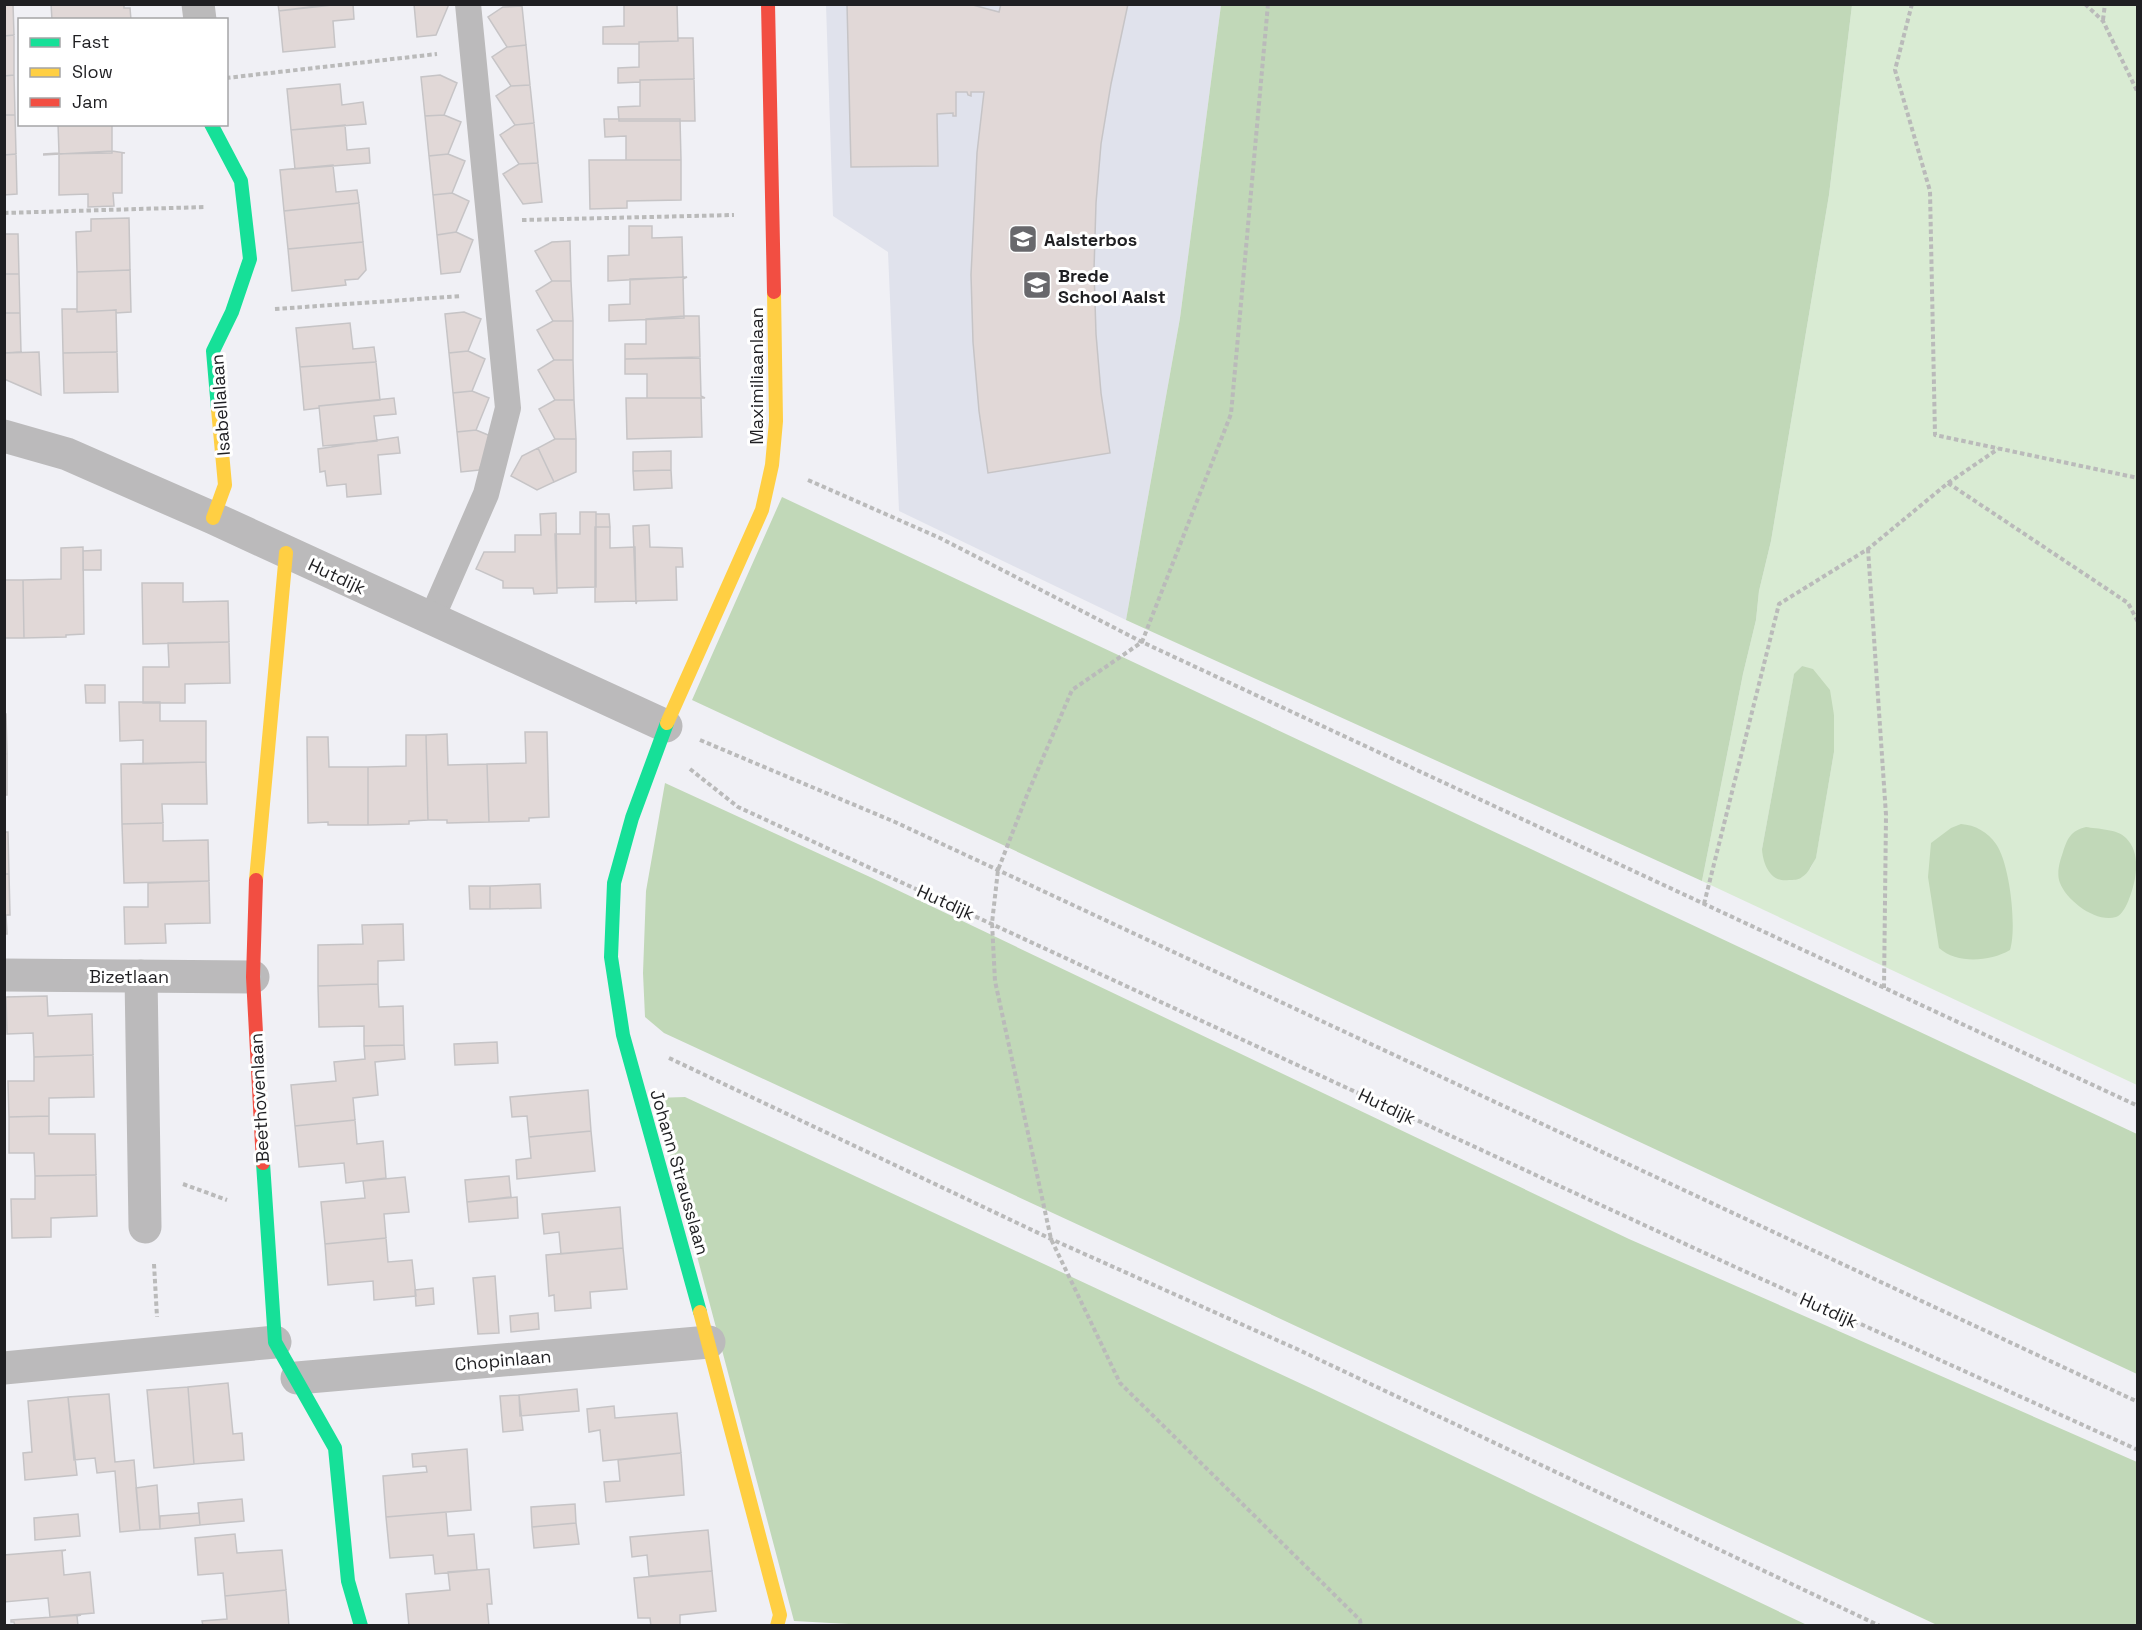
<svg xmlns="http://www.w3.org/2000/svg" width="2142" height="1630" font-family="'Space Grotesk',sans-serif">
<rect width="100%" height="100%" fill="#f0f0f5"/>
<path fill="#e0e2ec" d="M826 5H1221L1180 318 1126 620 899 511 888 252 833 216Z"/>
<path fill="#d9ebd3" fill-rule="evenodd" d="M1852 5H2137V1085L1702 881 1743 674 1756 620 1759 591 1771 541 1829 195ZM1802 666 1834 715V752L1816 857 1810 869 1762 849 1794 675Z"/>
<path fill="#c1d8b8" d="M1221 5H1852L1829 195 1771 541 1759 591 1756 620 1743 674 1702 881 1126 620 1180 318Z
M782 497 2137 1134V1374L692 700Z
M1802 666 1813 669 1830 690 1834 715V752L1816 858C1812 864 1809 873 1802 877 1799 880 1793 880 1789 880 1770 883 1763 864 1762 849L1794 674Z
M665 783 870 877 1629 1239 2137 1462V1625H1937L1148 1257 664 1033 645 1017 643 973 646 891Z
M1961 824C1975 825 1988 832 1996 844 2010 864 2017 928 2010 950 1989 962 1957 964 1939 948L1928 877 1931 843 1951 828Z
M2086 827C2097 829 2118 829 2126 838 2142 854 2136 881 2129 899 2127 905 2122 915 2116 917 2096 923 2067 901 2060 883 2056 873 2060 861 2063 852 2068 837 2071 831 2086 827Z
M685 1097 1319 1392 1807 1625 885 1626 794 1621 655 1098Z"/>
<path fill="#e1d8d7" stroke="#c6c4c6" stroke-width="1.5" d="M4 4H13L14 35 4 36Z
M51 4H124V8H130L131 20H52Z
M278 4H332V5L279 11Z
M353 4 354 19 333 21 335 47 283 52 279 11 332 4Z
M414 4H449L436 35 417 37Z
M624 4H677L678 41 639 42V44H603V27L624 26Z
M847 4H969L999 12 1001 4H1128L1111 84 1101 144 1096 203 1094 270 1096 334 1101 393 1110 453 988 473 979 411 973 342 971 275 977 153 984 92H971V96L968 95 967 92H956V116H953V113L937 114 938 166 851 167Z
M522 6 526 45 507 47 488 17 503 7Z
M14 35V75L4 76V36Z
M678 38H693L694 79 640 80V82L618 83V68L639 67V42L678 41Z
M526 45 530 85 511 86 492 57 507 47Z
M14 75 15 115H4V76Z
M440 75 457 83 444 115 425 116 421 77Z
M694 79 695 121H619L618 107 640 106V80Z
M340 84 342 105 363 102 366 124 291 130 287 89Z
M530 85 534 123 515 125 496 96 511 86Z
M4 115H15L16 154 4 155Z
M444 115 461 122 448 154 429 156 425 116Z
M604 119H680L681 160H626V136L605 137Z
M534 123 538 163 519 164 500 135 515 125Z
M58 124H112V153L43 154 59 153Z
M345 125 347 150 369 148 370 163 295 169 291 130Z
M112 151 125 153H122V193H113L114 206 88 207V194L59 195V154L43 155Z
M16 154 17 194 4 195V155Z
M448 154 465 161 452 193 433 195 429 156Z
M589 160H681V200L627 201V208L590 209Z
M538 163 542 202 523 204 503 174 519 164Z
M333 165 336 192 357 190 359 203 284 211 280 170Z
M452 193 469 201 456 232 437 235 433 195Z
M359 203 363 242 288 249 284 211Z
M129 218 130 270 77 272 76 232 91 231V219Z
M629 226H652V238L682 237 683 277 608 281V256L629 255Z
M456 232 473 240 460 272 441 274 437 235Z
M4 234H18L19 274H4Z
M570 241 571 281H552L535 251 552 242Z
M363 242 366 270 358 279 345 280 346 285 292 291 288 249Z
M130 270 131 312 116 313V310L77 312V272Z
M4 274H19L20 313H4Z
M687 277 683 279 684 318 609 321V305L630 304V279Z
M552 281H571L573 321H553L536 291Z
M62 309H77V312L116 310 117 352 63 353Z
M464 312 481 319 468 351 449 353 445 314Z
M4 313H20L21 352 4 353Z
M684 316H699L700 357 625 359V344H646V319Z
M553 321H573V360H554L537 330Z
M350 323 353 349 374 347 376 362 300 367 296 328Z
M468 351 485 359 472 391 453 393 449 353Z
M39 352 41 395 4 379V353Z
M117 352 118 392 64 393 63 353Z
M700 358 701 396 705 398H647V374H625V359Z
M554 360H573L574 400H555L538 370Z
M376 362 380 400 319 406V408L304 410 300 367Z
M472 391 489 398 476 430 457 432 453 393Z
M394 398 396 414 374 416 377 441 323 446 319 406Z
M626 398H701L702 437 627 439Z
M555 400H574L576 439H555L539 409Z
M476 430 493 437 479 470 461 472 457 432Z
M398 437 400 453 378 455 381 494 347 497 346 484 327 486 325 471 320 472 318 449Z
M555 439H576V472L554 482 538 448Z
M538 448 554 482 537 490 511 476 522 456Z
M671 451V470L633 471V452Z
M671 470 672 488 634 490 633 471Z
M580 512H596V587L557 588V591L555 534H580Z
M556 513 557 593 534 594 533 588H503V581L476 569 484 552H515V535H541L540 514Z
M596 514H609L610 527H596Z
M649 525 650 547 682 548 683 567H676L677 600 637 601 636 604 633 526Z
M595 527H610V548L635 547 636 604V601L595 602Z
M83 547 84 634 66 635V637L24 638 23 580 61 579V548Z
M101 550V570H83V551Z
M4 580H23L24 638H4Z
M142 583H183V602L228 601 229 642 143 644Z
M229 642 230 683 185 684V703H143V667H169L168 643Z
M85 685H105V703H86Z
M119 702H160V721H206V762L143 764V740L120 741Z
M4 714H6L7 754H4Z
M525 732H547L549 817 529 818V821L489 822 487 764 526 763Z
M447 734 448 765 487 764 489 822 447 823V820H428L426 735Z
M406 735H426L428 820 409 821V824L368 825V767L406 766Z
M307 737H328L329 767H368V825H328V822L308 823Z
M4 754H7V795H4Z
M206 762 207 804H162L163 823 122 824 121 764Z
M163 823V841L208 840 209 881 124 883 122 824Z
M4 832H8L9 874H4Z
M4 874H9L10 915H6L7 934H4Z
M209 881 210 923 165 924 166 943 125 944 124 907H148V883Z
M540 884 541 908 490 909V886Z
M469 886H490V909H470Z
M403 924 404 960 378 961V984L318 986V945L363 944 362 925Z
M378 984 379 1007 403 1006 404 1045 364 1046V1026L319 1027 318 986Z
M47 996 48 1016 92 1014 93 1055 34 1057 33 1033 7 1034 6 997Z
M497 1042 498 1063 455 1065 454 1044Z
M404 1045 405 1059 375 1062 378 1095 353 1098 355 1120 295 1126 291 1085 336 1081 334 1062 365 1059 364 1046Z
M93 1055 94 1097 49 1098V1116L9 1117 8 1081H34V1057Z
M588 1090 591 1131 529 1137 527 1116 512 1117 510 1097Z
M49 1116V1134H95L96 1175 35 1176 34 1153H9V1117Z
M355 1120 357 1144 383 1141 386 1178 346 1183 344 1163 299 1167 295 1126Z
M591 1131 595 1171 517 1179 516 1160 531 1158 529 1137Z
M96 1175 97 1216 51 1218V1237L12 1238 11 1199H35V1176Z
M509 1176 511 1197 467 1202 465 1180Z
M405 1177 409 1212 384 1214 386 1238 325 1244 321 1202 365 1198 363 1181Z
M517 1197 518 1218 469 1222 467 1202Z
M620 1207 623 1248 561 1254 559 1232 544 1234 542 1214Z
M386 1238 388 1262 412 1260 416 1296 374 1300 373 1281 328 1285 325 1244Z
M623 1248 627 1289 590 1292 591 1308 555 1311 554 1295 549 1296 546 1255Z
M495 1276 499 1333 478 1334 473 1278Z
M433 1288 434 1304 416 1306 415 1290Z
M538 1313 539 1329 511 1332 510 1316Z
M228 1383 233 1434 242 1433 244 1460 194 1464 188 1387Z
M188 1387 194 1464 154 1468 147 1390Z
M577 1389 579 1411 520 1416 519 1395Z
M109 1394 115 1462 134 1460 140 1530 120 1532 115 1471 97 1473 95 1458 74 1460 68 1397Z
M519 1395 523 1430 503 1432 500 1396Z
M68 1397 77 1475 25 1480 23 1453 32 1452 28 1401Z
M614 1406 615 1418 677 1413 681 1453 603 1461 600 1430 589 1432 587 1409Z
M467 1449 471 1510 386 1517 383 1476 427 1472 426 1466 413 1467 412 1454Z
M681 1453 684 1495 606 1502 604 1482 620 1481 618 1460Z
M157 1485 160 1529 140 1530 136 1488Z
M242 1499 244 1521 200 1525 198 1503Z
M575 1504 576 1523 532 1527 531 1507Z
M446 1512 448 1536 474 1534 477 1570 435 1574 433 1555 390 1558 386 1517Z
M199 1513 200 1525 160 1529V1516Z
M78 1514 80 1536 35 1540 34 1518Z
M576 1523 579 1544 534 1548 532 1527Z
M708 1530 712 1571 649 1576 647 1555 632 1557 630 1537Z
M235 1534 237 1553 282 1550 286 1590 225 1596 223 1573 198 1575 195 1538Z
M66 1550 62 1551 64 1575 90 1572 94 1613 50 1617 48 1598 4 1602V1555Z
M489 1569 492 1604H487L489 1626H409L406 1594 450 1590 448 1572Z
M712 1571 716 1611 680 1615V1626H651L650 1618H638L634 1578Z
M286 1590 289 1626H203L202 1621 227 1619 225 1596Z
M81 1615 77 1616 78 1626H15L14 1622H11V1620Z"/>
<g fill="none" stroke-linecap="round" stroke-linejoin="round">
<path stroke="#bababa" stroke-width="4" stroke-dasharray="4.5 3" stroke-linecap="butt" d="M1268 4 1231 414 1142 642 1072 690 1027 795 998 870 992 923 995 981 1051 1239 1120 1383 1360 1620 1361 1626
M1912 4 1895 70 1930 191 1935 435 2138 478
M2085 4 2103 21 2138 93
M2103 20 2105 4
M226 78 437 54
M4 213 205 207
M522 220 734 215
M275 309 462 296
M808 480 940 538 1142 642 2138 1106
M1948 483 2128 603 2138 622
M1868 549 1886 815 1884 988
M700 740 895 822 2138 1402
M690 769 738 807 1733 1266 2138 1450
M1704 904 1779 604 1868 549 1948 483 1998 449
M669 1058 1051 1239 1299 1350 1880 1626
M183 1184 227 1200
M154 1264 157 1317"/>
<path stroke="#bbbabb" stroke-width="26" d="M431 620 486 494 508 408 468 4"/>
<path stroke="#bbbabb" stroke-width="33" d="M198 4 200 20
M4 436 67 454 213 518 666 726
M4 975 253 977
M141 976 145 1227
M4 1368 275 1342
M297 1378 709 1342"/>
<path stroke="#16e098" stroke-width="14" d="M211 124 241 181 250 259 232 312 213 351 218 409
M667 723 632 818 614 883 611 957 623 1035 700 1312
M263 1163 275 1342 335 1448 348 1581 361 1626"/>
<path stroke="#ffcf43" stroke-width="14" d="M213 518 225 485 218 409
M667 723 762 510 772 465 776 421 774 292
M256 880 286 553
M700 1312 780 1615 777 1626"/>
<path stroke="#f24e42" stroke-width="14" d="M768 4 774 292
M256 880 253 977 263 1163"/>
</g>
<defs>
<g id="school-square" transform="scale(1.5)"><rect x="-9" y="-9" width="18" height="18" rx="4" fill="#68686c" stroke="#fff"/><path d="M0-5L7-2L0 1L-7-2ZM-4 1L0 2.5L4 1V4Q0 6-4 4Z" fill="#fff"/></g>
</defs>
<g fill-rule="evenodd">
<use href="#school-square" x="1023" y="239"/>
<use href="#school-square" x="1037" y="285"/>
</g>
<g text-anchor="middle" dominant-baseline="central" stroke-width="6" stroke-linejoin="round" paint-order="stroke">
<g font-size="18" font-weight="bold" fill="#1f1f22" stroke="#fff" text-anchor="start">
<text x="1044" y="239">Aalsterbos</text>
<text x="1058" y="275">Brede<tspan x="1058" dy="21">School Aalst</tspan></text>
</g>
<g font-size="18" fill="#1f1f22" stroke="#fff">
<text transform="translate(756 376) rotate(-90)">Maximiliaanlaan</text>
<text transform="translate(220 405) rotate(-94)">Isabellalaan</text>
<text transform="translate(337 576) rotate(25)">Hutdijk</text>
<text transform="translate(946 902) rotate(24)">Hutdijk</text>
<text x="129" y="976">Bizetlaan</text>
<text transform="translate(259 1098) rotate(-93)">Beethovenlaan</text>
<text transform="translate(1387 1106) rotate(25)">Hutdijk</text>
<text transform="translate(680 1172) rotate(74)">Johann Strausslaan</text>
<text transform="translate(1829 1310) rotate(24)">Hutdijk</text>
<text transform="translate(503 1360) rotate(-5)">Chopinlaan</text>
</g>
</g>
<rect width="2142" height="1630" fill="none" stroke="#1f1f22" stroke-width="12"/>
<rect x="18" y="18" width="210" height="108" fill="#ffffff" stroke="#a5a5a7" stroke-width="1.5"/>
<rect x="30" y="38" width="30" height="9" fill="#16e098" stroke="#a5a5a7" stroke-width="1.5"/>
<text x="72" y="48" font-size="18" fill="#1f1f22">Fast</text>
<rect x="30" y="68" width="30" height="9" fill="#ffcf43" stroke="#a5a5a7" stroke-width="1.5"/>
<text x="72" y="78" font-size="18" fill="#1f1f22">Slow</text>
<rect x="30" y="98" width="30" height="9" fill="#f24e42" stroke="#a5a5a7" stroke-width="1.5"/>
<text x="72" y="108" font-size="18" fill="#1f1f22">Jam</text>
</svg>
